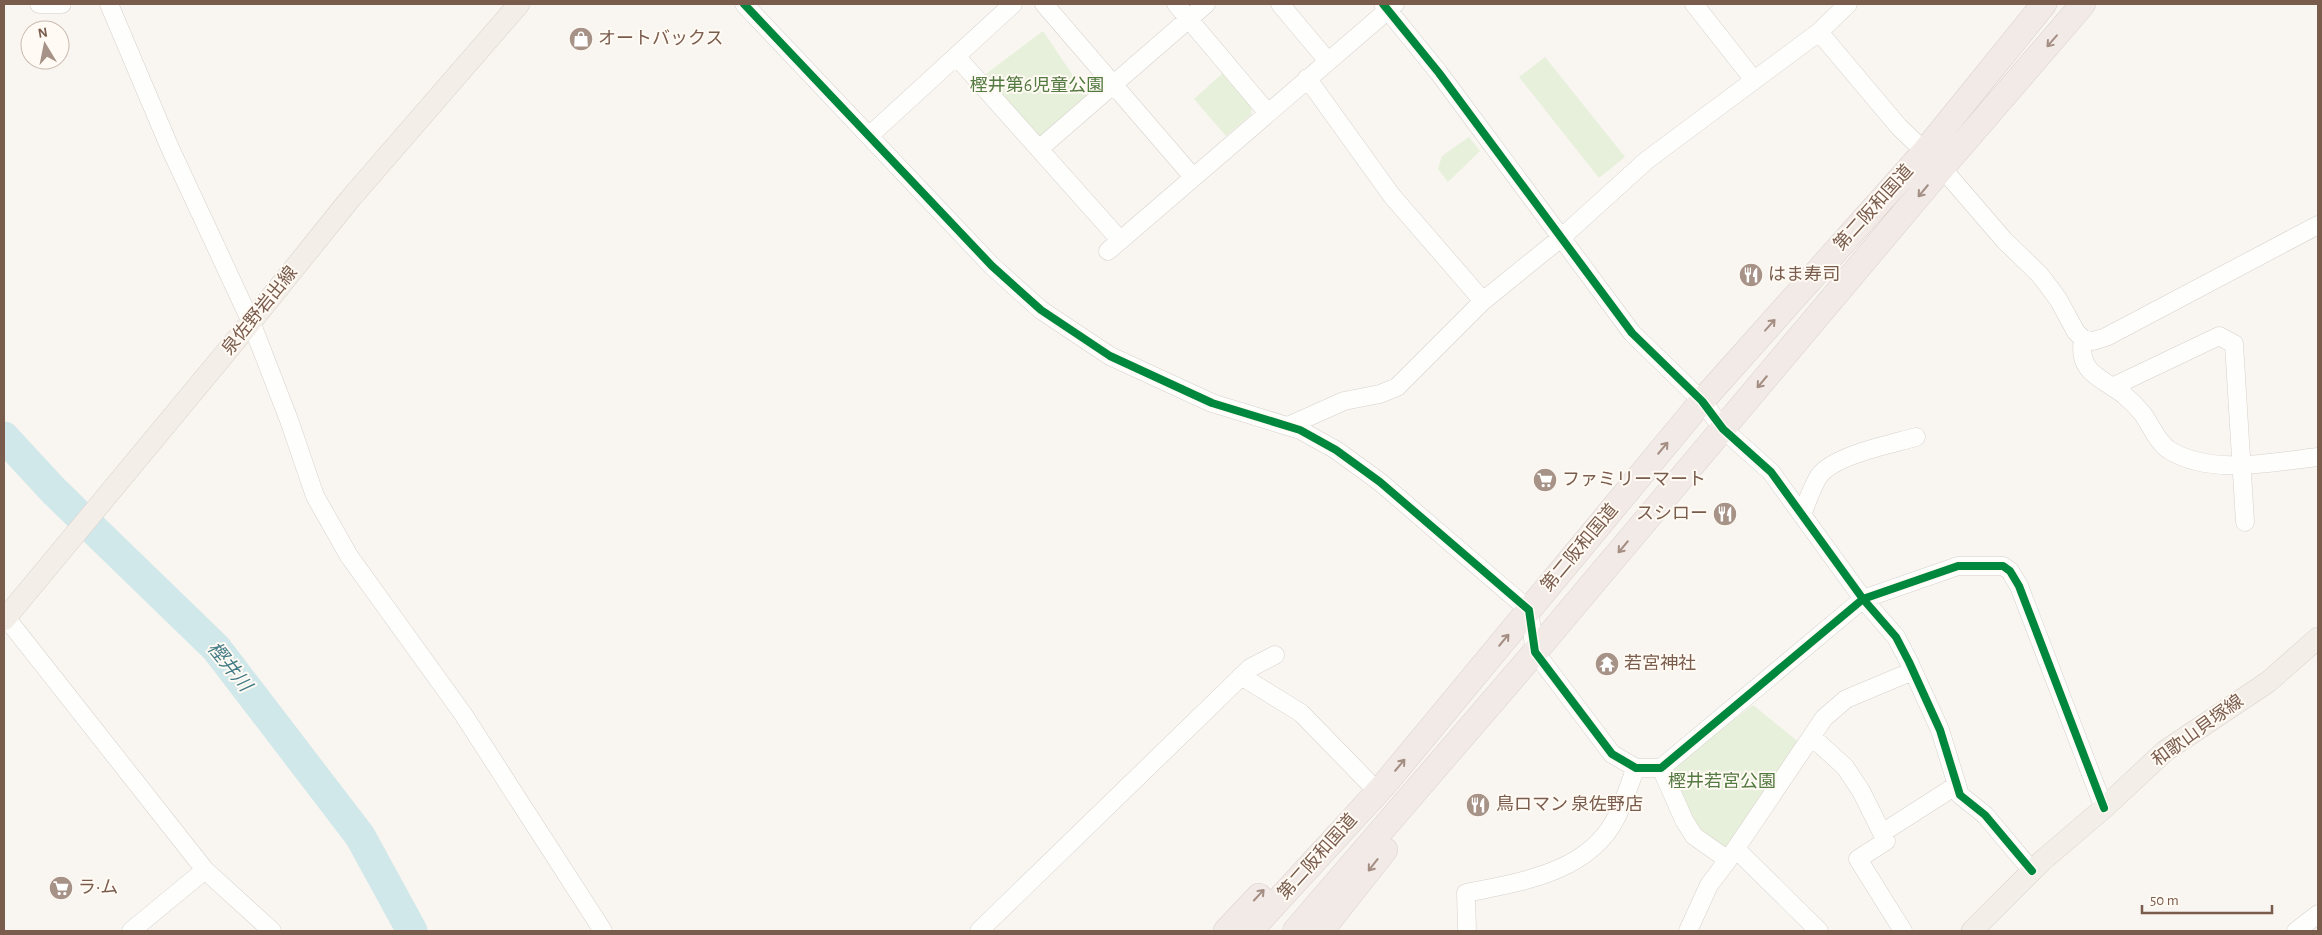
<svg xmlns="http://www.w3.org/2000/svg" width="2322" height="935" font-family="'Alegreya Sans','Noto Sans JP',sans-serif">
<rect width="100%" height="100%" fill="#f9f5f0"/>
<path fill="#e7f0db" d="M1043 31 1088 98 1040 142 982 77Z
M1545 57 1625 157 1599 178 1519 77Z
M1224 72 1252 103 1251 115 1226 136 1194 99Z
M1469 137 1480 151 1448 182 1438 169 1442 156Z
M1753 705 1801 744 1727 851 1695 829 1670 768Z"/>
<g fill="none" stroke-linecap="round" stroke-linejoin="round">
<path stroke="#d0e8ea" stroke-width="31" d="M4 437 54 491 216 648 360 836 412 931"/>
<g stroke="#d7d1cb" stroke-width="19">
<path id="minor" d="M39 4H62
M109 4 170 148 251 322 289 420 315 496 349 556 463 714 603 931
M744 4 992 266 1041 310 1110 356 1212 403 1300 430 1336 450 1380 482 1529 610 1535 652 1612 754 1636 768H1661L1863 599 1958 566H2003L2010 571 2019 586 2104 808
M1044 4 1193 177
M1176 4 1267 112
M1280 4 1327 60
M1383 4 1439 73 1632 333 1702 401 1723 429 1771 472 1863 599 1896 637 1909 662 1940 730 1960 795 1985 815 2032 871
M1694 4 1753 79
M1819 32 1899 127 1942 168 2004 240 2040 275 2058 299 2076 332 2083 339 2093 341 2106 337 2318 225
M956 56 1120 240
M1307 78 1392 196 1483 301
M869 136 1013 4
M1039 149 1206 4
M1108 251 1395 4
M2083 339C2077 373 2101 377 2124 395 2130 400 2137 407 2142 413 2151 425 2157 442 2169 450 2211 476 2272 462 2318 457
M2112 387 2219 336 2234 344 2245 522
M1288 426 1344 401 1380 394 1397 387 1483 301 1562 237 1647 160 1819 32 1848 4
M1802 515C1807 502 1812 487 1819 476 1834 455 1892 444 1916 437
M4 615 205 870 272 931
M1241 676 1301 713 1375 789
M1812 737 1845 767 1861 791 1886 841 1858 859 1903 931
M1661 768 1684 820 1694 836 1728 860
M1882 833 1957 785
M1736 849 1819 931
M131 931 205 870
M979 931 1250 668 1275 655
M1467 931 1466 893C1520 882 1588 873 1616 818 1624 803 1629 784 1636 768
M1688 931 1709 885 1728 860 1824 718 1846 699 1913 671
M2296 931 2318 914"/>
</g>
<g stroke="#dad1cc" stroke-width="22">
<path id="major" d="M4 620 251 322 350 199 519 4
M1972 931 2042 861 2104 808 2165 751 2268 682 2318 638"/>
</g>
<g stroke="#dad1cc" stroke-width="26">
<path id="highway" d="M1226 931 1259 896
M1250 931 1384 785 1702 401 1925 151 2044 4
M1295 931 1535 652 1942 168 2083 4
M1321 931 1385 850"/>
</g>
<use href="#minor" stroke="#fefefd" stroke-width="18"/>
<use href="#major" stroke="#f3eee8" stroke-width="21"/>
<use href="#highway" stroke="#f2eae7" stroke-width="25"/>
<g stroke="#fffaf3" stroke-width="11">
<path id="cycleway" d="M744 4 992 266 1041 310 1110 356 1212 403 1300 430 1336 450 1380 482 1529 610 1535 652 1612 754 1636 768H1661L1863 599 1958 566H2003L2010 571 2019 586 2104 808
M1383 4 1439 73 1632 333 1702 401 1723 429 1771 472 1863 599 1896 637 1909 662 1940 730 1960 795 1985 815 2032 871"/>
</g>
<use href="#cycleway" stroke="#00873e" stroke-width="8"/>
</g>
<defs><path id="oneway-shaft" d="M-6 0H5M1.5-3L5.5 0L1.5 3" fill="none" stroke-width="1.6" stroke-linecap="round" stroke-linejoin="round" transform="scale(1.25)"/></defs>
<g stroke="#a48e83">
<use href="#oneway-shaft" transform="translate(2052 41) rotate(131)"/>
<use href="#oneway-shaft" transform="translate(1923 191) rotate(130)"/>
<use href="#oneway-shaft" transform="translate(1770 325) rotate(-48)"/>
<use href="#oneway-shaft" transform="translate(1762 382) rotate(130)"/>
<use href="#oneway-shaft" transform="translate(1663 448) rotate(-50)"/>
<use href="#oneway-shaft" transform="translate(1623 547) rotate(130)"/>
<use href="#oneway-shaft" transform="translate(1504 640) rotate(-50)"/>
<use href="#oneway-shaft" transform="translate(1400 765) rotate(-50)"/>
<use href="#oneway-shaft" transform="translate(1373 865) rotate(128)"/>
<use href="#oneway-shaft" transform="translate(1259 895) rotate(-47)"/>
</g>
<defs>
<g id="shop-disc" transform="scale(1.25)"><circle r="9.5" fill="#a69286" stroke="#fffaf3"/><path d="M-5-2.5h2.3a2.7 3.5 0 0 1 5.4 0H5L5.5 6h-11ZM-1.5-2.5h3a1.5 2.3 0 0 0-3 0Z" fill="#fff"/></g>
<g id="restaurant-disc" transform="scale(1.25)"><circle r="9.5" fill="#a69286" stroke="#fffaf3"/><path d="M-5-6h1v4h1v-4h1v4h1v-4h1v5L-1.5 .5V6h-2V.5L-5-1ZM5-6V6H3V1.5H1.5Q1.5-4 5-6Z" fill="#fff"/></g>
<g id="supermarket-disc" transform="scale(1.25)"><circle r="9.5" fill="#a69286" stroke="#fffaf3"/><path d="M-6-5.5h2.5l.6 2H6L4.5 2H-2.5L-4.4-4H-6ZM-1.5 3.2a1.3 1.3 0 1 0 .1 0ZM3 3.2a1.3 1.3 0 1 0 .1 0Z" fill="#fff"/></g>
<g id="temple-disc" transform="scale(1.25)"><circle r="9.5" fill="#a69286" stroke="#fffaf3"/><path d="M0-6L5-2H3V0L6.5 2.5H4V6H1.5V3h-3V6H-4V2.5H-6.5L-3 0V-2H-5Z" fill="#fff"/></g>
</defs>
<g fill-rule="evenodd">
<use href="#shop-disc" x="581" y="39"/>
<use href="#restaurant-disc" x="1751" y="275"/>
<use href="#supermarket-disc" x="1545" y="480"/>
<use href="#restaurant-disc" x="1725" y="514"/>
<use href="#temple-disc" x="1607" y="664"/>
<use href="#restaurant-disc" x="1478" y="805"/>
<use href="#supermarket-disc" x="61" y="888"/>
</g>
<g text-anchor="middle" dominant-baseline="central" stroke-width="4" stroke-linejoin="round" paint-order="stroke">
<g font-size="18" fill="#7a5c4d" stroke="#fffaf3" text-anchor="start">
<text x="598" y="39">オートバックス</text>
<text x="1768" y="275">はま寿司</text>
<text x="1562" y="480">ファミリーマート</text>
<text x="1708" y="514" text-anchor="end">スシロー</text>
<text x="1624" y="664">若宮神社</text>
<text x="1496" y="805">鳥ロマン 泉佐野店</text>
<text x="78" y="888">ラ•ム</text>
</g>
<g font-size="18" fill="#537a41" stroke="#fffaf3">
<text x="1037" y="86">樫井第6児童公園</text>
<text x="1722" y="782">樫井若宮公園</text>
</g>
<g font-size="18" fill="#7a5c4d" stroke="#fffaf3">
<text transform="translate(1874 208) rotate(-48)">第二阪和国道</text>
<text transform="translate(260 311) rotate(-51)">泉佐野岩出線</text>
<text transform="translate(1580 548) rotate(-50)">第二阪和国道</text>
<text transform="translate(2198 731) rotate(-36)">和歌山貝塚線</text>
<text transform="translate(1318 857) rotate(-48)">第二阪和国道</text>
</g>
<g font-size="19" font-style="italic" fill="#437c86" stroke="#fffaf3">
<text transform="translate(229 667) rotate(51)">樫井川</text>
</g>
</g>
<rect width="2322" height="935" fill="none" stroke="#7a5c4d" stroke-width="10"/>
<g transform="translate(45 45) rotate(350)"><circle r="24" fill="#fffaf3" stroke="#cabbb1"/>
<path d="M0-4L9 19L0 12L-9 19Z" fill="#a69286"/>
<text y="-8" font-size="14" font-weight="bold" text-anchor="middle" fill="#7a5c4d">N</text>
</g>
<path d="M2142 905v8h130v-8" fill="none" stroke="#7a5c4d" stroke-width="2.5"/>
<text x="2150" y="905" font-size="15" fill="#7a5c4d" stroke="#fffaf3" stroke-width="4" paint-order="stroke">50 m</text>
</svg>
